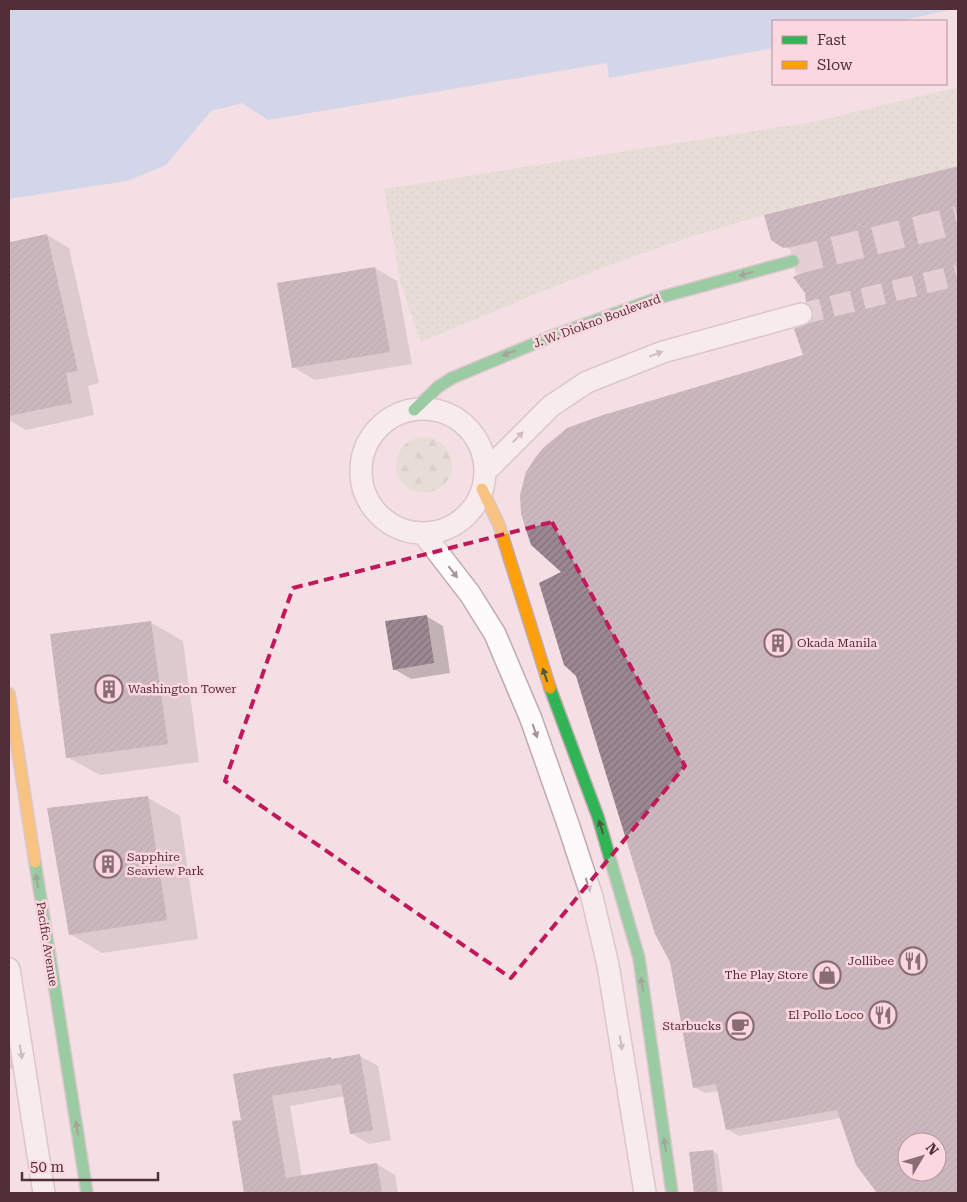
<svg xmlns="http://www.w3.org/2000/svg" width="967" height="1202" font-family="'Roboto Serif',serif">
<defs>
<pattern id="grass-dots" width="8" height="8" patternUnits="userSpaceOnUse" patternTransform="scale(1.25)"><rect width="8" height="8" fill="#dcdcc5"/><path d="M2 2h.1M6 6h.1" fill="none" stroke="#bfbdaa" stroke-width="1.8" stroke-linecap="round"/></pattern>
<pattern id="forest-firs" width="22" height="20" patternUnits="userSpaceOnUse" patternTransform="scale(1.25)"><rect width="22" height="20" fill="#dcdcc5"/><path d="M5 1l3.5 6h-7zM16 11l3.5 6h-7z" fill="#bfbdaa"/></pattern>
<pattern id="building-hatch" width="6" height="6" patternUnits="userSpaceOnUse" patternTransform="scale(1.25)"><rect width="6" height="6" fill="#9d8892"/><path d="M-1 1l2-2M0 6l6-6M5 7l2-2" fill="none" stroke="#827078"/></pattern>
</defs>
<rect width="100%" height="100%" fill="#f3dfe4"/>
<path fill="url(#grass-dots)" d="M958 87V166C873 187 787 207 703 233 606 263 514 303 421 342L401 285 384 189 818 121Z"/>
<path fill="url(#forest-firs)" d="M396 465a28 28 0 1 1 56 0a28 28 0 1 1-56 0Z"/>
<path fill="#abccee" d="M9 9H953L900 21H773V48L609 78 607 63 268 120 242 103 211 111 166 165 127 181 9 199Z"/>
<path fill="#0003" fill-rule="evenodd" d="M958 167V1193H879L858 1164 841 1118 739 1136 727 1129 719 1091 705 1093 694 1087 671 962 563 572 805 356 815 311 805 273 809 265V257L807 252 796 253 784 246 765 216ZM907 1142H937V1172H907Z
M47 235 69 248 99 383 88 386 94 415 26 430 9 420V252Z
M375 268 397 281 412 364 315 380 293 367Z
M426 616 443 626 450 673 411 679 394 669Z
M150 622 183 641 199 762 100 775 67 757Z
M148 798 180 816 198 939 102 953 70 934Z
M9 1003 20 1067 9 1069Z
M360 1056 378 1066 391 1140 369 1144 351 1133 345 1096 290 1106 302 1177 377 1164 395 1175 398 1193H245L233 1123 243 1121 235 1075 331 1058 334 1060Z
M713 1151 718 1154 723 1193H695L690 1154Z"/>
<path fill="url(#building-hatch)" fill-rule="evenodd" d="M958 166V1193H877L856 1165 837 1110 726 1130 716 1084 693 1088 670 962 655 934 576 676 564 665 539 583 561 572 531 545 521 514 520 495 526 472 535 458 543 448 567 428 600 416 803 355 794 329 810 323 813 311 806 303 805 293 793 277 804 272 808 264V257L804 250 797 246 783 248 771 240 764 215ZM907 1142H937V1172H907Z
M47 234 78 371 66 373 72 403 9 416 10 242Z
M375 267 390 352 292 368 277 283Z
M427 615 434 663 393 670 385 621Z
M151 621 168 744 66 758 50 634Z
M148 796 167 920 69 935 47 808Z
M360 1054 373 1130 350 1134 341 1084 272 1096 286 1178 377 1163 382 1193H244L232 1121 241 1120 233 1074 331 1057V1059Z
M713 1150 718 1193H694L689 1152Z"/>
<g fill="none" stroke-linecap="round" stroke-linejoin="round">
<path stroke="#d3bcc2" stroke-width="21" stroke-dasharray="21 11" stroke-linecap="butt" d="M801 314 958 275"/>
<path stroke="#d3bcc2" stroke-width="28" stroke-dasharray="28 14" stroke-linecap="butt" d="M793 261 958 220"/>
<g stroke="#c0a9af" stroke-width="24">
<path id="street" d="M361 471a62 62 0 1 1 124 0a62 62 0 1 1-124 0Z
M485 472 551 406 587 382 663 352 801 314
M423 533 470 594 495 634 531 719 569 827 592 897 608 965 645 1193
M9 969 44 1193"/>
</g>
<g stroke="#c0a9af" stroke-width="14">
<path id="fast" d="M414 410 438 387 452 378 555 335 658 298 793 261
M550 688 598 817 639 958 672 1193
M35 862 87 1193"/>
</g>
<g stroke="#c0a9af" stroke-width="14">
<path id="slow" d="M482 489 499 525 550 688
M9 694 35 862"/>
</g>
<use href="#street" stroke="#fdfafb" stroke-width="21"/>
<use href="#fast" stroke="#30b455" stroke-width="11"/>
<use href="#slow" stroke="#ff9f0a" stroke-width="11"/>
</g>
<defs><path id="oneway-solid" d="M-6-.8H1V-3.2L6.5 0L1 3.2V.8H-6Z" transform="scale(1.25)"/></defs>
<g fill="#455e42">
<use href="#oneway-solid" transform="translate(746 274) rotate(165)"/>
<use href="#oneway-solid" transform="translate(509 353) rotate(159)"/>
<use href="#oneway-solid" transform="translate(545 675) rotate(-109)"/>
<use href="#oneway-solid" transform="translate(601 827) rotate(-107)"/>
<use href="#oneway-solid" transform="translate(37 881) rotate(-99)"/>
<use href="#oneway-solid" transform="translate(642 984) rotate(-98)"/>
<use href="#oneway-solid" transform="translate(77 1128) rotate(-99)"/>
<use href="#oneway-solid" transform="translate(665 1145) rotate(-98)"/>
</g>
<g fill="#a7949a">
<use href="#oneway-solid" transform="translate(656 354) rotate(-20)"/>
<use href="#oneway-solid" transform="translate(518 437) rotate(-45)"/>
<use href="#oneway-solid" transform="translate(453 572) rotate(52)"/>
<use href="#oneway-solid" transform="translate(535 731) rotate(71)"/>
<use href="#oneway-solid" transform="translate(588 885) rotate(72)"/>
<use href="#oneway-solid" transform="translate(621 1043) rotate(81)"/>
<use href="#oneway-solid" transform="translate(21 1052) rotate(81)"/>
</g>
<path d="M0 0H967V1202H0ZM552 522 685 766 511 978 225 781 293 588Z" fill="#f3dfe4" fill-opacity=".55" fill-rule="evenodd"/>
<path fill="none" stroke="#c2185b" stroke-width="4" stroke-dasharray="10 6" stroke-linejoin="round" d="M552 522 685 766 511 978 225 781 293 588Z"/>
<defs>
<g id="building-ring" transform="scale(1.4375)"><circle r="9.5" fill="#fbd7df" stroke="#8a6d74" stroke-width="1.5"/><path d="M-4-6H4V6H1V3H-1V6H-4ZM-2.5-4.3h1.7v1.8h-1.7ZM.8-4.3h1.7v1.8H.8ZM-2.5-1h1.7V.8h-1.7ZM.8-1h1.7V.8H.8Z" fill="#8a6d74"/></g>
<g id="restaurant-ring" transform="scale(1.4375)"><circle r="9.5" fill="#fbd7df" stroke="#8a6d74" stroke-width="1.5"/><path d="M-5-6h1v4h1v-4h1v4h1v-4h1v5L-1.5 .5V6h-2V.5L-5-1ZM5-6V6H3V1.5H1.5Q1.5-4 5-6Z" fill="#8a6d74"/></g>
<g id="shop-ring" transform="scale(1.4375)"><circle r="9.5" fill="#fbd7df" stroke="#8a6d74" stroke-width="1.5"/><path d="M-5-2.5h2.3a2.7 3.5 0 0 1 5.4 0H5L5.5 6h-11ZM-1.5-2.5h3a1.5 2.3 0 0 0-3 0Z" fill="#8a6d74"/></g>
<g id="cafe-ring" transform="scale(1.4375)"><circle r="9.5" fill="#fbd7df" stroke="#8a6d74" stroke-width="1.5"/><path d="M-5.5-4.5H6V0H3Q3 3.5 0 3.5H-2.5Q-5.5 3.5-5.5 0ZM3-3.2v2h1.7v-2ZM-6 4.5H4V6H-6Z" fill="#8a6d74"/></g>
</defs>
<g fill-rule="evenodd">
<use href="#building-ring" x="778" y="643"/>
<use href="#building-ring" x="109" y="689"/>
<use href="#building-ring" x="108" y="864"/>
<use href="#restaurant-ring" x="913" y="961"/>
<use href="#shop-ring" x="827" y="975"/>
<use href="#restaurant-ring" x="883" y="1015"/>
<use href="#cafe-ring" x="740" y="1026"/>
</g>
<g text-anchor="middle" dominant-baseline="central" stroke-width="5" stroke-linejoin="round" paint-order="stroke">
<g font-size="12" fill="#512f38" stroke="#fbd7df">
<text transform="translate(597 321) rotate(-20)">J. W. Diokno Boulevard</text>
<text transform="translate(47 944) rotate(81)">Pacific Avenue</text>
</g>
<g font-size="12" fill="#512f38" stroke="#fbd7df" text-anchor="end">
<text x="797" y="643" text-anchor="start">Okada Manila</text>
<text x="128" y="689" text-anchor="start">Washington Tower</text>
<text x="127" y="857" text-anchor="start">Sapphire<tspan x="127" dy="14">Seaview Park</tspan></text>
<text x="894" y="961">Jollibee</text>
<text x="808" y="975">The Play Store</text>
<text x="864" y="1015">El Pollo Loco</text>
<text x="721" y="1026">Starbucks</text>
</g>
</g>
<rect width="967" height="1202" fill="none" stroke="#512f38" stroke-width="20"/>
<rect x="772" y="20" width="175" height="65" fill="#fbd7df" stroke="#b7949c"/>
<rect x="782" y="36" width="25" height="8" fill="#30b455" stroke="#b7949c"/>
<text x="817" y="45" font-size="15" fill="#512f38">Fast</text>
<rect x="782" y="61" width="25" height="8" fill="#ff9f0a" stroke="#b7949c"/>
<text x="817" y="70" font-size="15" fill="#512f38">Slow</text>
<g transform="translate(922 1157) rotate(52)"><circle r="24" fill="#fbd7df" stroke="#b7949c"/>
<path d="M0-4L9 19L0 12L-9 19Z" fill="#8a6d74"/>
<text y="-8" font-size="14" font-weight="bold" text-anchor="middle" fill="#512f38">N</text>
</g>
<path d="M22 1172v8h136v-8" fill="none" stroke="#512f38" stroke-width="2.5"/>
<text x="30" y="1172" font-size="15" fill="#512f38" stroke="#fbd7df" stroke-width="4" paint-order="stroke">50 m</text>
</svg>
